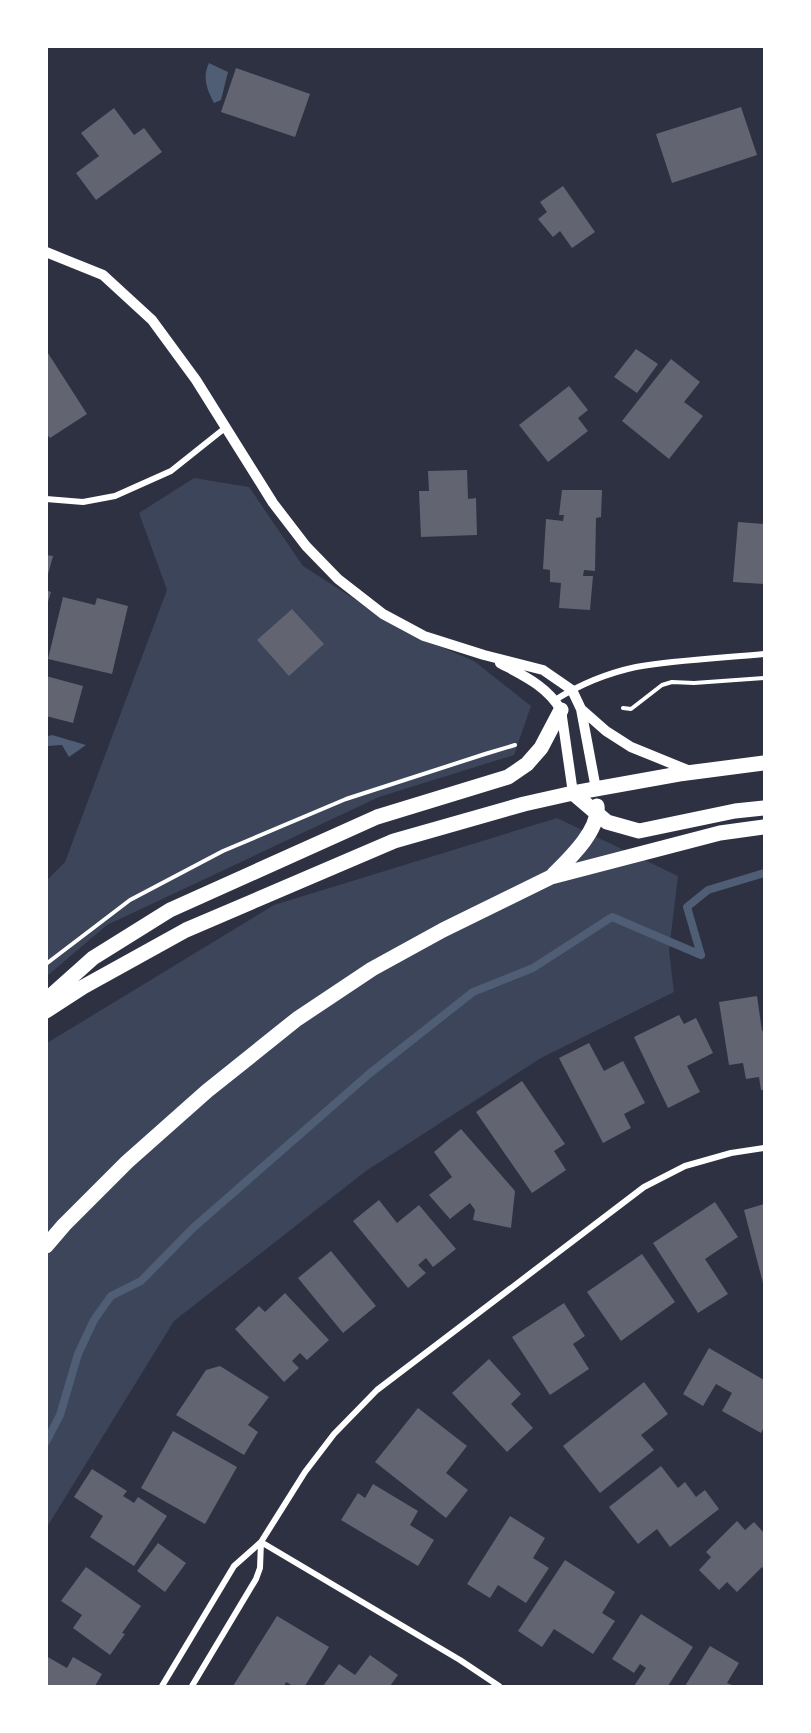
<svg xmlns="http://www.w3.org/2000/svg" width="811" height="1733" font-family="Montserrat,sans-serif">
<rect width="100%" height="100%" fill="#2d3142"/>
<path fill="#3c4559" d="M194 478 249 487 303 566 406 632 474 661 531 706 514 755 379 797 107 925 47 976V880L65 862 167 590 139 513Z
M557 818 678 876 669 951 674 992 541 1058 366 1171 174 1321 47 1527V1043L274 905Z"/>
<path fill="#4f5d75" d="M209 63 228 72 221 100 214 103C207 90 202 77 209 63Z
M52 735 86 745 69 757 62 745 48 746V736Z"/>
<g fill="none" stroke-linecap="round" stroke-linejoin="round">
<path stroke="#4f5d75" stroke-width="8" d="M701 955 687 907 708 890 764 873
M46 1442 60 1415 78 1354 94 1320 111 1296 141 1281 193 1228 369 1074 473 992 533 968 612 917 701 955"/>
</g>
<path fill="#626471" d="M236 68 310 94 295 137 221 112Z
M741 107 757 155 672 183 656 134Z
M114 108 134 135 144 128 162 152 96 200 76 173 99 156 81 133Z
M563 186 595 232 572 248 560 231 553 237 538 219 547 212 540 202Z
M636 349 658 364 637 393 614 377Z
M46 350 87 414 50 438 46 433Z
M671 359 700 382 684 402 703 416 669 459 622 421Z
M569 386 588 410 578 418 588 431 548 462 519 425Z
M467 470 468 499 476 498 477 535 421 537 419 491H429L428 471Z
M562 490H602L601 517 596 518 595 571 584 570 583 576H593L590 610 559 608 561 583 550 582V570L543 569 546 519 563 521 564 515H559Z
M738 522 764 524V584L733 582Z
M46 555 53 556 47 578 46 577Z
M46 590 51 592 47 605H46Z
M63 597 95 605 97 598 128 606 112 674 48 659Z
M292 609 324 644 289 676 257 640Z
M46 676 83 686 73 723 46 716Z
M757 996 762 1031 764 1030V1090H761L759 1077 746 1079 743 1063 729 1065 719 1002Z
M679 1015 684 1024 696 1018 713 1053 687 1066 700 1092 668 1108 634 1037Z
M589 1043 604 1071 623 1061 645 1103 624 1114 631 1128 603 1143 559 1058Z
M522 1081 565 1144 554 1151 566 1170 532 1193 476 1112Z
M461 1129 515 1191 511 1228 473 1220 475 1210 470 1203 450 1219 429 1195 452 1177 434 1152Z
M379 1200 397 1223 419 1205 456 1249 433 1267 426 1258 418 1265 426 1273 408 1288 353 1221Z
M715 1202 738 1237 705 1259 728 1294 698 1313 653 1243Z
M764 1204V1287L744 1210Z
M331 1251 376 1306 343 1333 298 1278Z
M642 1254 675 1302 621 1341 587 1292Z
M285 1293 329 1340 307 1360 300 1353 292 1361 299 1368 284 1382 235 1329 259 1306 265 1312Z
M564 1303 585 1336 573 1344 589 1369 550 1395 512 1337Z
M709 1348 764 1380V1427L761 1433 722 1411 732 1393 716 1384 703 1406 683 1394Z
M489 1359 521 1394 511 1404 533 1428 507 1452 452 1393Z
M220 1366 269 1397 248 1425 258 1432 244 1455 176 1415 206 1370Z
M644 1382 668 1414 641 1435 654 1450 600 1493 563 1446Z
M418 1408 467 1446 446 1473 468 1490 446 1518 375 1462Z
M173 1431 237 1467 205 1524 141 1488Z
M661 1466 678 1488 685 1482 696 1497 705 1490 719 1509 670 1547 657 1529 638 1544 609 1507Z
M92 1469 127 1491 123 1496 134 1503 138 1497 167 1516 134 1566 90 1537 103 1516 74 1497Z
M373 1484 418 1511 410 1525 434 1540 418 1566 341 1520 358 1493 365 1498Z
M510 1516 545 1538 533 1558 549 1568 526 1603 498 1585 490 1598 467 1584Z
M737 1521 745 1530 754 1522 764 1533V1569L762 1567 737 1592 727 1582 719 1590 699 1570 711 1557 706 1552Z
M158 1543 186 1563 165 1592 137 1571Z
M565 1560 615 1592 602 1613 615 1621 593 1654 554 1629 542 1647 518 1631Z
M86 1567 141 1606 122 1633 125 1634 110 1655 73 1628 82 1615 61 1601Z
M641 1614 693 1647 668 1686H634L646 1668 640 1664 634 1673 612 1659Z
M277 1616 329 1647 305 1686H293L286 1682 284 1686H233Z
M710 1646 739 1663 727 1683 734 1686H685Z
M370 1655 398 1675 390 1686H323L339 1664 355 1675Z
M46 1656 67 1668 73 1657 102 1674 95 1686H46Z"/>
<g fill="none" stroke-linecap="round" stroke-linejoin="round">
<path stroke="#fff" stroke-width="4" d="M623 708 631 709 662 685 672 682 694 683 764 678
M46 964 130 900 223 851 346 799 485 754 515 745"/>
<path stroke="#fff" stroke-width="6" d="M46 499 83 502 115 496 171 471 225 428
M555 700C579 685 608 673 636 667 677 660 723 658 764 654
M261 1542 460 1660 499 1686
M162 1686 234 1566 261 1542 305 1472 334 1434 377 1390 644 1187 685 1166 731 1153 764 1148
M192 1686 256 1579 260 1568 261 1542"/>
<path stroke="#fff" stroke-width="10" d="M46 252 103 275 152 320 196 380 273 503 306 546 338 579 383 614 424 636 484 655 543 670 572 690 581 709 596 789
M500 663C524 676 547 686 561 710L573 793
M581 709 606 731 631 747 690 771"/>
<path stroke="#fff" stroke-width="15" d="M573 793 607 822 639 831 735 811 764 808
M553 875C569 859 600 830 597 806
M46 1000 93 958 170 910 377 817 508 777 527 764 541 748 561 710
M46 1011 83 987 186 930 394 841 524 804 573 793 679 774 764 763
M46 1246 64 1225 127 1162 207 1091 297 1019 372 969 443 930 551 877 720 833 764 827"/>
</g>
<rect width="811" height="1733" fill="none" stroke="#ffffff" stroke-width="96"/>
</svg>
